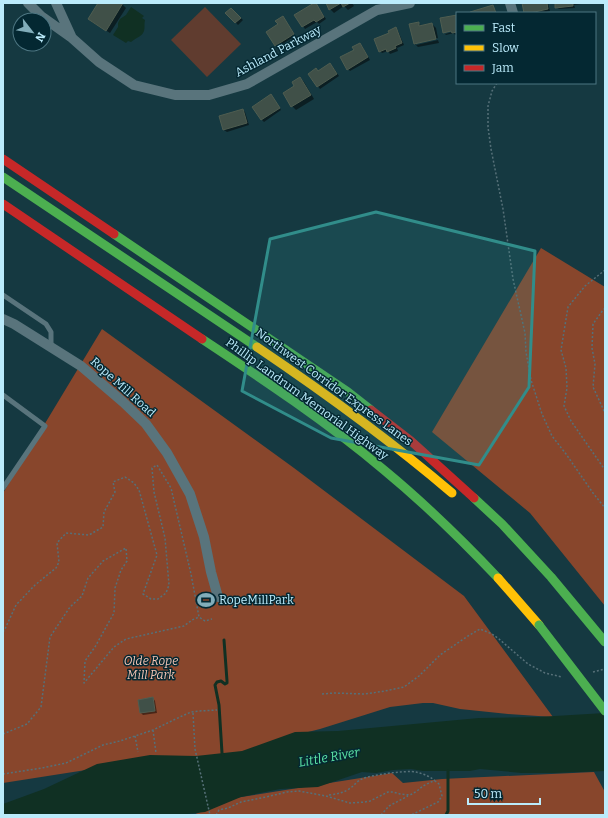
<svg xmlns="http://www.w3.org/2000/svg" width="608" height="818" font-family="Bitter,serif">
<rect width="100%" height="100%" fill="#153941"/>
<path fill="#603c2f" d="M205 7 241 44 207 77 171 40Z"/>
<path fill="#88462c" d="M541 248 605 287V606L530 513 432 432Z
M102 329 294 468 464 596 553 717 508 714 460 709 433 703H423L390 707 320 729 288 737 253 751 105 767 3 783V493Z
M594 772 605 792V815H193L235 798 392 773 403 783 442 779Z"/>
<path fill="#103023" d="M131 7 144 16 142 18 145 20C144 24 145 27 144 31 142 37 135 38 131 42L128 41 126 43 113 35 118 27V23L120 19 126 15Z
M605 713V771L554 773H522L480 769 470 771H423L411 769 393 770 376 773 362 772 318 787 280 789 241 797 205 812 178 815H3V804L44 789 97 764 150 755 196 756 242 751 295 732 338 731 479 718 538 717Z"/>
<path fill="#0007" d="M99 3H121L126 8 110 33 92 22 89 19Z
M315 3 326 19 319 24 317 22 305 29 296 15Z
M327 3H352L354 6 348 10 344 6 334 13 330 9Z
M523 3H548L550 11 542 13H525Z
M556 3H581V4L574 5 575 8 559 9 556 7Z
M231 9 243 20 238 25 227 13Z
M457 16V34L455 35 454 33 446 35 445 34 456 31V29L444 32V33L441 19Z
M285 20 295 36 278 47 275 45Z
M418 23 422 26 432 24 436 28 438 38 416 43V45L438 40 439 43 418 47 415 44Z
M396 28 398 31 404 45 397 48 398 51 390 54 388 51 382 53 380 51 390 34Z
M360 44 362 46 370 60 350 71 348 69 355 50Z
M332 66 339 76 320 89 309 74 318 72Z
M300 78 304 82 314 99 296 110 292 106 296 86Z
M273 98 281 110 264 122 262 120Z
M243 110 245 112 249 125 227 132 224 130 220 117Z
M153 698 155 701 157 713 143 715 141 713 140 700Z"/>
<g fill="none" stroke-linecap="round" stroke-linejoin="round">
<path stroke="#103023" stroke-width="3" d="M223 755 222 753 219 705 215 685 217 682 221 681 225 684 227 683V681L224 640
M446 815 448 811V771"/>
</g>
<path fill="#405048" stroke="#4f5d50" d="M98 3H123L106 31 88 19Z
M314 3H316L324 17 316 22 314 20 302 27 294 15Z
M326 3H341L329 10Z
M341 3H350L343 7Z
M522 3H547L548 9 530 13H524Z
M555 3H573V6L555 8Z
M493 5 496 13H470V12Z
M231 8 241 18 235 23 225 13Z
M457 15V32L452 33 451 31 443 33 440 18Z
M283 16 294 34 275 46 266 32 278 24 275 21Z
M419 22V26L432 23 436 39 414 44 409 24Z
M396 27 402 43 395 46 396 48 387 52 386 49 379 52 374 39 389 33 388 31Z
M360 43 368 57 347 70 340 57 354 50 352 47Z
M330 63 337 74 317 87 308 74 316 68 318 71Z
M300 77 311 95 291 107 283 93 294 86 292 82Z
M271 94 280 108 261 120 252 107Z
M243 109 247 123 223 130 219 116Z
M153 697 155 711 140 713 138 700Z"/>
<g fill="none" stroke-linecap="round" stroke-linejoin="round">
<path stroke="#567078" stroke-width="1.5" stroke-dasharray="2 2" stroke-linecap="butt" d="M497 83 492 91 488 106V127L491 149 503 209 513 279 525 333 526 352 531 380 542 414 552 436 566 454 593 493 605 508
M605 270 585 286 568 307 561 350 566 368 567 388 564 406 571 421 605 470
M605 308 603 310 593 324 592 348 595 364 593 387 605 413
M3 632 5 629 16 605 35 585 56 568 59 562 57 543 66 533 89 535 103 527 104 512 115 492 113 482 125 477 134 483 139 490 157 555 143 594 151 599H158L166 593 169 585 165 538 154 492 152 468 157 465 171 488 174 501 191 574 199 617 205 621 212 619
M593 672 605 669
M322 694 334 693 365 694 385 691 404 687 419 676 440 655 468 636 480 629 492 634 499 639 528 664 545 673 562 677
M193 713 195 749 210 815
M153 730 156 753
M3 734 27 724 41 707 50 637 70 607 82 596 88 578 103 561 126 548 127 561 121 570 115 588 114 613 95 647 85 661 84 683 114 647 126 639 184 626 192 620 199 617
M135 736 138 752
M3 774 42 768 66 763 103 745 120 741 153 730 182 716 191 712 199 711 217 710
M329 795C337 794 343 793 349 789 354 786 357 781 362 779 370 775 407 770 416 772 423 774 430 776 435 781
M216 815 219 810 228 808 241 802 266 797 287 792 299 791 326 796 350 803 365 802 370 801 388 792H393L400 794 410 795 417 791 423 786 431 782 435 781 439 784 442 796 438 802 411 815
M381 815 389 806 408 796"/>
<path stroke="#59747c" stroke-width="5" d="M3 295 46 324 51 332V347
M3 395 45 426 3 488"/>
<path stroke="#59747c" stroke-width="10" d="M28 3 41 16 72 38 56 3
M510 3 513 13
M72 38 99 62 134 85 175 95H209L247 84 377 10 410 3
M3 319 14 324 81 366 123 402 146 424 167 453 190 494 204 537 211 572 218 597"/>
<path stroke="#4caf50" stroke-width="9" d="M3 177 257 347
M114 234 348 392 371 410
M202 339C264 380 327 422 384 470 424 503 462 540 498 578
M474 498 502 524 551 577 605 642"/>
<path stroke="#ffc107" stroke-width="9" d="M257 347C325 393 390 440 452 493
M498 578 539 625"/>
<path stroke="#c62828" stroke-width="9" d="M3 159 114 234
M3 204 202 339
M371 410 411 441 474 498"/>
<path stroke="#4caf50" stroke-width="9" d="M539 625 605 711"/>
</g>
<path fill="#318d8a" fill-opacity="0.2" stroke="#318d8a" stroke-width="3" stroke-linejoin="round" d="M376 212 535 251 529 387 479 465 331 438 242 391 270 239Z"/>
<defs>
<g id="stadium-bare" transform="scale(1.38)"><path d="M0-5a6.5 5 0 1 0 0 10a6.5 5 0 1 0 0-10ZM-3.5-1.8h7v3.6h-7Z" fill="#81adba" stroke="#042832" stroke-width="2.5" paint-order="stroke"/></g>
</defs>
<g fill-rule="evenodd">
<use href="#stadium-bare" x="206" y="600"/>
</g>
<g text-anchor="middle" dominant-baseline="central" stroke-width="3" stroke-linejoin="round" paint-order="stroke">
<g font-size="12" fill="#bbebfb" stroke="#042832">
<text transform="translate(278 51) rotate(-28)">Ashland Parkway</text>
<text transform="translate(123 387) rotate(42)">Rope Mill Road</text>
<text transform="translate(334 387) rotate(36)">Northwest Corridor Express Lanes</text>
<text transform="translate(307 399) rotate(36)">Phillip Landrum Memorial Highway</text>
</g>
<g font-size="12" fill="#bbebfb" stroke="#042832" text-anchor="start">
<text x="219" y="600">RopeMillPark</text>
</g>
<g font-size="12" font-style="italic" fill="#f2c2b2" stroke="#042832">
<text x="151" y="661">Olde Rope<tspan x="151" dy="14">Mill Park</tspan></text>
</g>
<g font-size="13" font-style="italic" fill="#5be2a4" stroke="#042832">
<text transform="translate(329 757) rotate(-10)">Little River</text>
</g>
</g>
<rect width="608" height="818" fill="none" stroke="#bbebfb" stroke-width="8"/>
<rect x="456" y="12" width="140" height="72" fill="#042832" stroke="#4d7682"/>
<rect x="464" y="25" width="20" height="6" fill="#4caf50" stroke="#4d7682"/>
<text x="492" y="32" font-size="12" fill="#bbebfb">Fast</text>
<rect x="464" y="45" width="20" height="6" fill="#ffc107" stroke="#4d7682"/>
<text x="492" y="52" font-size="12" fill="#bbebfb">Slow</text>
<rect x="464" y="65" width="20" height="6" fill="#c62828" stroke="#4d7682"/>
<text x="492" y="72" font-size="12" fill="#bbebfb">Jam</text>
<g transform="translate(32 32) rotate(121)"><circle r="19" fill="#042832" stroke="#4d7682"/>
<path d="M0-3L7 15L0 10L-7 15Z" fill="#81adba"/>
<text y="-6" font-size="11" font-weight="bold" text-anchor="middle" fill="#bbebfb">N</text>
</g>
<path d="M468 798v6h72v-6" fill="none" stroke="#bbebfb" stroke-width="2"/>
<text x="474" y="798" font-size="12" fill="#bbebfb" stroke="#042832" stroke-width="3" paint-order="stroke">50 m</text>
</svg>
